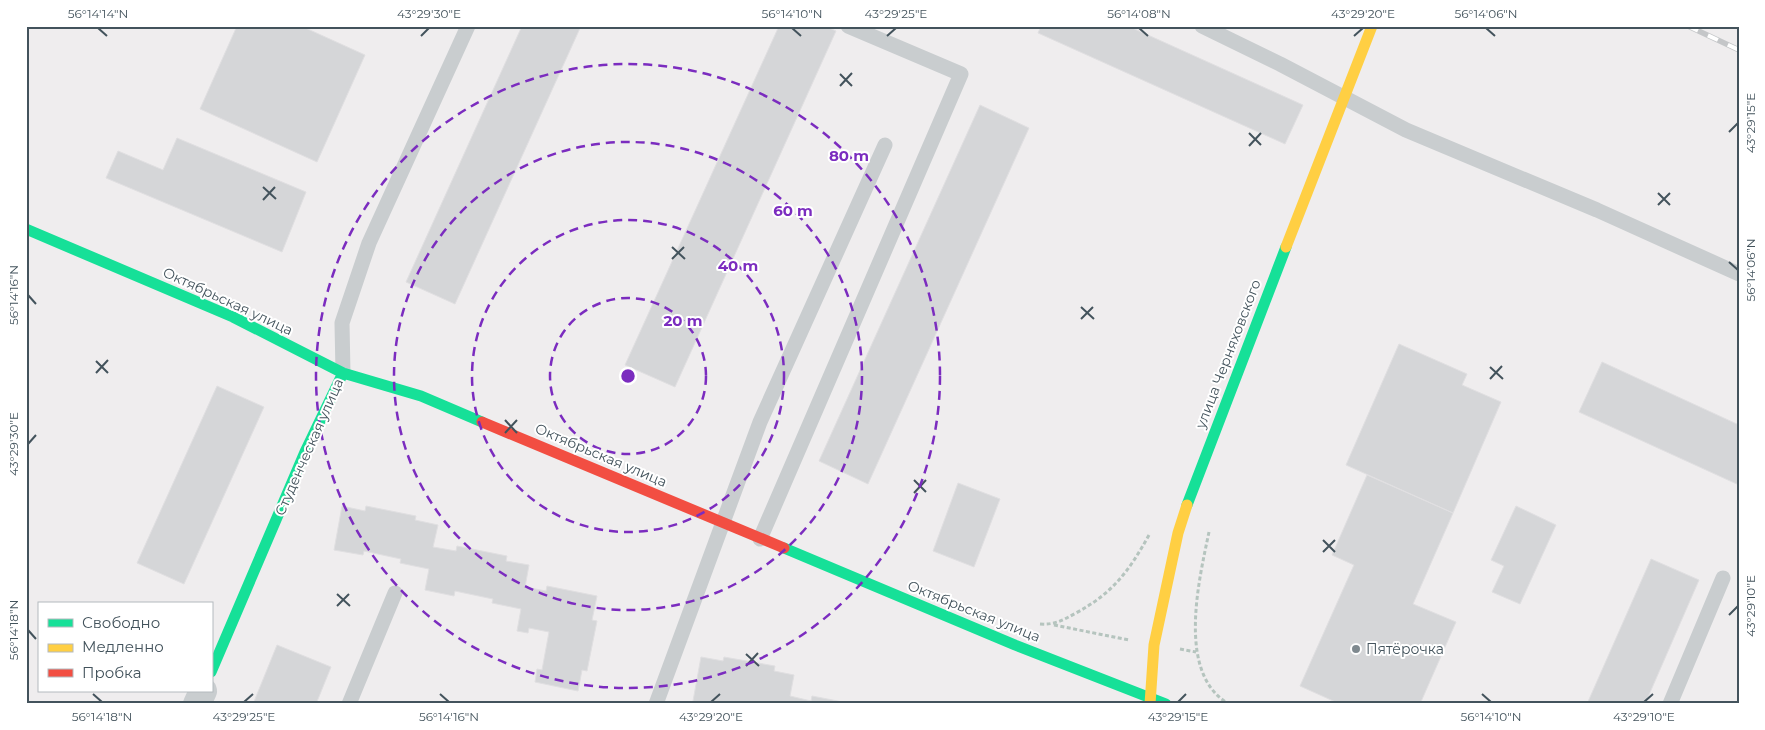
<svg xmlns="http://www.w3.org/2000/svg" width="1765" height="730" font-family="Montserrat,sans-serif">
<rect width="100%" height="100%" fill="#efedee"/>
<path fill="#d5d6d8" stroke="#e0dfe1" d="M237 26H301L365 55 317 162 200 109Z
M522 26H581L455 304 406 282Z
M779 26H825L836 31 675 387 625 365Z
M1041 26H1128L1303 105 1285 144 1038 33Z
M980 105 1029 128 868 484 819 461Z
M177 138 306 192 282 252 106 178 118 151 163 170Z
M1399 344 1467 374 1462 385 1501 402 1453 513 1346 465Z
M1602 362 1739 425V485L1579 412Z
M217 386 264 407 184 584 137 563Z
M1367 475 1453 513 1413 604 1456 622 1420 704H1340L1300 686 1354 565 1332 555Z
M958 483 1000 499 974 567 933 551Z
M342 506 365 511 366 506 416 516 415 520 438 525 433 547 456 551 457 546 507 556 506 561 529 565 525 587 546 591 547 586 597 596 592 620 597 621 587 671 582 670 578 691 535 682 537 669 542 670 549 632 529 628 528 633 517 631 521 609 492 603 493 599 455 591 454 596 425 590 429 569 400 563 401 559 364 551 363 555 334 550Z
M1516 506 1556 525 1520 604 1492 592 1504 566 1491 560Z
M1651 559 1699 580 1645 704H1587Z
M277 645 331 667 316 704H253Z
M701 657 723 661 724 657 775 666 774 671 794 675 790 696 811 701 812 696 853 704H733L722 702V704H707L693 701Z"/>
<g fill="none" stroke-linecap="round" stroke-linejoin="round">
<path stroke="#b5c4be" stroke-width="3" stroke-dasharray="4 2.5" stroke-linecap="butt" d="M1209 532C1199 580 1176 674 1229 704
M1040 624C1055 625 1063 620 1076 613 1113 593 1129 571 1149 535
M1054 625 1129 640
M1180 649 1196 652"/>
<path stroke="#c9cdcf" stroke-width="15" d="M1202 26 1280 64 1406 130 1597 210 1739 274
M343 373 342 323 369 243 468 26
M760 539 961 74 848 26
M349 704 395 593
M656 704 760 422 885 145
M1670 704 1723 578"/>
<path stroke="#c9cdcf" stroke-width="28" d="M197 704 203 691"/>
<path stroke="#16e098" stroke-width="11" d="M26 229 233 317 343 373 421 396 482 422
M1187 505 1286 247
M784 548 1015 645 1166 704
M211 672 305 452 343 373"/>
<path stroke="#ffcf43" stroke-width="11" d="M1286 247 1372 26
M1150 704 1154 645 1178 533 1187 505"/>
<path stroke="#f24e42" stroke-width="11" d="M482 422 784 548"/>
<g stroke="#c4c6c8" stroke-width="5.5">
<path id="rail" d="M1688 26 1739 50"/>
</g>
<use href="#rail" stroke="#fff" stroke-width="4" stroke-dasharray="11" stroke-linecap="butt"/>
</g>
<path fill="none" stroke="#43535c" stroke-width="2" d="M98 28 107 36M792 28 801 36M1139 28 1148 36M1486 28 1495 36M421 36 429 28M887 36 896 28M1354 36 1363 28M840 74 852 86M840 86 852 73M1729 132 1738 123M1249 133 1261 145M1249 146 1261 133M263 187 276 199M1658 193 1670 205M263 200 275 187M1658 205 1670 193M672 247 685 259M672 259 684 247M1729 262 1738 270M28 295 36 304M1081 307 1094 319M1081 319 1093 307M96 361 108 373M1490 367 1503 379M96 373 108 360M1490 379 1502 366M505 420 517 433M505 433 517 420M28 444 36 435M914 480 926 492M914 493 926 480M1323 540 1335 552M1323 552 1335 540M337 594 350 606M337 606 349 594M1729 615 1738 606M28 630 36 639M746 654 759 666M746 666 758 653M93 694 102 702M440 694 449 702M1482 694 1491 702M244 702 253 694M711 702 720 694M1178 702 1186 694M1644 702 1653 694"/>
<g fill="none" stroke="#7b2cbf" stroke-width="2.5" stroke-dasharray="9 6">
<circle cx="628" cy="376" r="78"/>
<circle cx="628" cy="376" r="156"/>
<circle cx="628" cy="376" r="234"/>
<circle cx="628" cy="376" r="312"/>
</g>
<circle fill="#7f898f" stroke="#fff" stroke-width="2" cx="1356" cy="649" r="5"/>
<g text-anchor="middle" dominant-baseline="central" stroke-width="4" stroke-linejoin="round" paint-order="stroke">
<g font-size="14" fill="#43535c" stroke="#fff">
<text transform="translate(228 301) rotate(25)">Октябрьская улица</text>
<text transform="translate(1228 354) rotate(-69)">улица Черняховского</text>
<text transform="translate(309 447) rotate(-66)">Студенческая улица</text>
<text transform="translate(601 455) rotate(23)">Октябрьская улица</text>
<text transform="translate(974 611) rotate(22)">Октябрьская улица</text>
</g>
<g font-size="14" fill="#43535c" stroke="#fff" text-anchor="start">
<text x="1366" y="649">Пятёрочка</text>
</g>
</g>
<circle cx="628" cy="376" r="8" fill="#7b2cbf" stroke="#fff" stroke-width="2.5"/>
<g font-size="15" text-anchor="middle" font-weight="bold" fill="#7b2cbf" stroke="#fff" stroke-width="4" stroke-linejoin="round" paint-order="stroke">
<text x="849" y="161">80 m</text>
<text x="793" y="216">60 m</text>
<text x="738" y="271">40 m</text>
<text x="683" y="326">20 m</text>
</g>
<rect width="1765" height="730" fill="none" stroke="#ffffff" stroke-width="55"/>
<rect x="38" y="602" width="175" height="90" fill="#ffffff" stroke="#b4babe"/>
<rect x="48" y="619" width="25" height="8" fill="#16e098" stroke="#b4babe"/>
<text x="82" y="628" font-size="15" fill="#43535c">Свободно</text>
<rect x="48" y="644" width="25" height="8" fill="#ffcf43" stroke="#b4babe"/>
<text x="82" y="652" font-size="15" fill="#43535c">Медленно</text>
<rect x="48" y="669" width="25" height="8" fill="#f24e42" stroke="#b4babe"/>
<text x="82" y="678" font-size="15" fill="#43535c">Пробка</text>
<rect x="28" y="28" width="1710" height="674" fill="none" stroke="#43535c" stroke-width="2"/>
<g font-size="12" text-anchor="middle" fill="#43535c">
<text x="98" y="18">56°14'14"N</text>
<text x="429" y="18">43°29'30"E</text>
<text x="792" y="18">56°14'10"N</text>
<text x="896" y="18">43°29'25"E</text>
<text x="1139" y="18">56°14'08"N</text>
<text x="1363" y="18">43°29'20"E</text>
<text x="1486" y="18">56°14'06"N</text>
<text transform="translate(1751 123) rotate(-90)" y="4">43°29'15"E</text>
<text transform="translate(1751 270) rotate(-90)" y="4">56°14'06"N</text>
<text transform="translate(14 295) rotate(-90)" y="4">56°14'16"N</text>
<text transform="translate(14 444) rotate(-90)" y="4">43°29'30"E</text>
<text transform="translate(1751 606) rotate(-90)" y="4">43°29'10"E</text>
<text transform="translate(14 630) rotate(-90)" y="4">56°14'18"N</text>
<text x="102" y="721">56°14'18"N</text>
<text x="244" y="721">43°29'25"E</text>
<text x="449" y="721">56°14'16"N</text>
<text x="711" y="721">43°29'20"E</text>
<text x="1178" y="721">43°29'15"E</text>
<text x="1491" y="721">56°14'10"N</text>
<text x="1644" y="721">43°29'10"E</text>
</g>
</svg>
